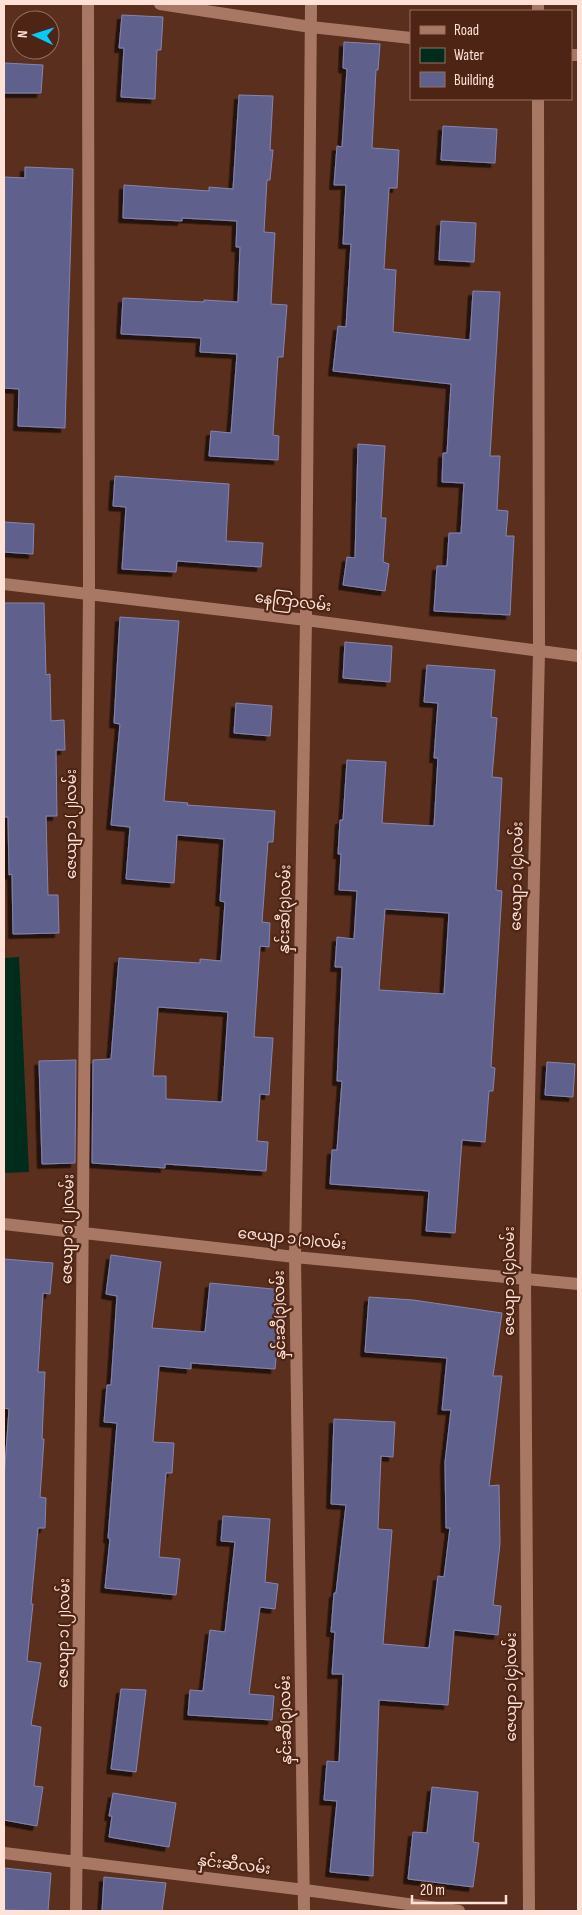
<svg xmlns="http://www.w3.org/2000/svg" width="582" height="1915" font-family="'Sofia Sans Condensed','Noto Sans Myanmar',sans-serif">
<defs>
<filter id="shadow"><feDropShadow dx="-4.5" dy="4.5" stdDeviation="0" flood-color="#0009"/></filter>
</defs>
<rect width="100%" height="100%" fill="#5a2f1e"/>
<path fill="#002c1b" d="M19 957 29 1172 4 1173V958Z"/>
<path fill="#5f608c" stroke="#8385b2" fill-rule="evenodd" filter="url(#shadow)" d="M122 15 163 17 161 50H157L155 99 121 97 124 48H119Z
M344 42 380 44 378 70H376L372 148 399 150 397 188H389L384 269 396 270 393 332 470 340 473 291 500 292 490 456H500L497 510 508 511 506 536H514L510 615 434 611 437 566H447L449 533H461L464 483 442 482 443 453H447L451 384 333 371 338 326 346 327 351 244H343L346 185H334L337 146 342 147 347 69 343 68Z
M4 63 43 65 41 93H4Z
M239 95 273 96 270 150H273L270 180H267L264 232 275 233 271 304 287 305 283 357H278L273 435 279 436 278 460 209 456 211 431 231 433 237 354 200 352 201 338 121 334 123 298 204 302V300L238 302 240 247H236L237 221 182 218V221L123 218 124 185 209 191V187L233 189Z
M443 126 497 129 495 163 441 160Z
M25 167 73 169 65 428 18 426 19 389 4 388V177L25 178Z
M441 221 476 223 474 262 439 260Z
M358 444 385 446 381 518H386L383 562 389 564 385 591 343 585 347 557 355 558Z
M115 476 229 484 226 541 263 543 261 567 177 561 176 572 122 569 126 507 113 506Z
M4 522 34 524 33 554 4 552Z
M4 603H44L46 675 50 674 51 721 64 720 65 750H56L57 816H46L48 895H58L59 933 13 934 12 874 9 875 8 817H4Z
M120 617 179 621 164 801 188 803 187 805 275 811 273 842H268L262 922 270 923 269 947 260 946 254 1037 273 1038 269 1095 260 1094 257 1141 268 1142 266 1171 165 1164V1168L92 1163 93 1060 111 1059 119 958 200 963V959L221 961 225 902 220 901 224 839 177 835 174 883 126 879 130 827 111 825 120 724 114 723ZM158 1007 228 1012 222 1102 166 1099V1076H153Z
M345 642 392 646 390 682 343 678Z
M427 665 495 670 491 717 497 718 492 777 502 778 496 890 502 891 491 1067 495 1068 493 1091H489L485 1142 462 1140 455 1233 426 1231 429 1191 330 1184 332 1150H337L342 1081H337L342 967H335L337 937 354 939 357 891 339 890 341 854H338L340 820H343L347 760 386 762 382 823 434 826 438 758H434L438 703 424 702ZM385 909 449 913 444 994 379 990Z
M236 703 272 706 270 736 234 733Z
M76 1060 75 1163 42 1164 39 1061Z
M547 1062 575 1064 573 1097 545 1095Z
M111 1255 161 1262 152 1328 205 1332 210 1283 283 1290 275 1369 191 1363V1369L159 1366 153 1442 174 1443 172 1473H166L159 1557 180 1559 176 1595 105 1588 110 1539 108 1538 117 1423 104 1422 107 1385H111L117 1296 106 1294Z
M4 1259 53 1263 50 1294 43 1293 38 1372H45L42 1439H44L40 1497 46 1498 45 1528H38L31 1604H33L27 1661 41 1663 31 1725 41 1727 34 1786 43 1787 37 1826 4 1820V1480L9 1409 4 1408Z
M369 1297 413 1300 502 1313 493 1376H502L489 1486 499 1485 500 1544 493 1605 501 1606 498 1635 454 1630 448 1705 379 1700 373 1876 330 1872 337 1801 324 1800 327 1761 339 1762 343 1674H332L335 1632H331L334 1593H336L346 1505 331 1504 334 1419 395 1422 393 1457 381 1456 378 1529 392 1530 383 1644 429 1648 438 1576 444 1577 450 1528H446L445 1462 451 1410H442L447 1358 365 1352Z
M223 1516 270 1519 265 1582 278 1584 275 1609 260 1607 249 1694 274 1696 272 1720 188 1715 190 1690 203 1691 210 1630 225 1632 235 1542 221 1541Z
M121 1689 146 1690 136 1772 111 1769Z
M432 1787 478 1792 473 1842 479 1843 473 1887 408 1879 413 1832 427 1833Z
M113 1793 176 1803 169 1847 109 1837 112 1816H109Z
M4 1868 51 1873 48 1911 4 1910Z
M104 1877 166 1883 162 1911H102Z"/>
<g fill="none" stroke-linecap="round" stroke-linejoin="round">
<path stroke="#a97865" stroke-width="12" d="M160 4 311 27 411 38
M538 11V4
M571 55H578
M4 584 306 620 578 656
M4 1224 295 1257 578 1284
M4 1853 305 1890 459 1911
M76 1911 89 594 88 4
M304 1911 295 1257 306 620 311 4
M529 1911 525 1278 539 652 538 99"/>
</g>
<g text-anchor="middle" dominant-baseline="central" stroke-width="4.5" stroke-linejoin="round" paint-order="stroke">
<g font-size="15" fill="#fee2d8" stroke="#4e2514">
<text transform="translate(293 602) rotate(7)">နေကြာလမ်း</text>
<text transform="translate(71 824) rotate(-90)">ဇေယျာ ၁ (၂)လမ်း</text>
<text transform="translate(517 876) rotate(-89)">ဇေယျာ ၁ (၄)လမ်း</text>
<text transform="translate(285 909) rotate(-89)">နှင်းဆီ(၃)လမ်း</text>
<text transform="translate(68 1229) rotate(-89)">ဇေယျာ ၁ (၂)လမ်း</text>
<text transform="translate(292 1239) rotate(6)">ဇေယျာ ၁ (၁)လမ်း</text>
<text transform="translate(509 1281) rotate(-90)">ဇေယျာ ၁ (၄)လမ်း</text>
<text transform="translate(280 1315) rotate(-91)">နှင်းဆီ(၃)လမ်း</text>
<text transform="translate(64 1633) rotate(-89)">ဇေယျာ ၁ (၂)လမ်း</text>
<text transform="translate(511 1687) rotate(-90)">ဇေယျာ ၁ (၄)လမ်း</text>
<text transform="translate(286 1720) rotate(-91)">နှင်းဆီ(၃)လမ်း</text>
<text transform="translate(234 1865) rotate(7)">နှင်းဆီလမ်း</text>
</g>
</g>
<rect width="582" height="1915" fill="none" stroke="#fee2d8" stroke-width="10"/>
<rect x="410" y="10" width="162" height="90" fill="#4e2514" stroke="#947162"/>
<rect x="420" y="26" width="25" height="8" fill="#a97865" stroke="#947162"/>
<text x="454" y="35" font-size="15" fill="#fee2d8">Road</text>
<rect x="420" y="48" width="25" height="15" fill="#002c1b" stroke="#947162"/>
<text x="454" y="60" font-size="15" fill="#fee2d8">Water</text>
<rect x="420" y="72" width="25" height="15" fill="#5f608c" stroke="#947162"/>
<text x="454" y="85" font-size="15" fill="#fee2d8">Building</text>
<g transform="translate(35 35) rotate(274)"><circle r="24" fill="#4e2514" stroke="#947162"/>
<path d="M0-4L9 19L0 12L-9 19Z" fill="#05cbf9"/>
<text y="-8" font-size="14" font-weight="bold" text-anchor="middle" fill="#fee2d8">N</text>
</g>
<path d="M412 1895v8h94v-8" fill="none" stroke="#fee2d8" stroke-width="2.5"/>
<text x="420" y="1895" font-size="15" fill="#fee2d8" stroke="#4e2514" stroke-width="4" paint-order="stroke">20 m</text>
</svg>
